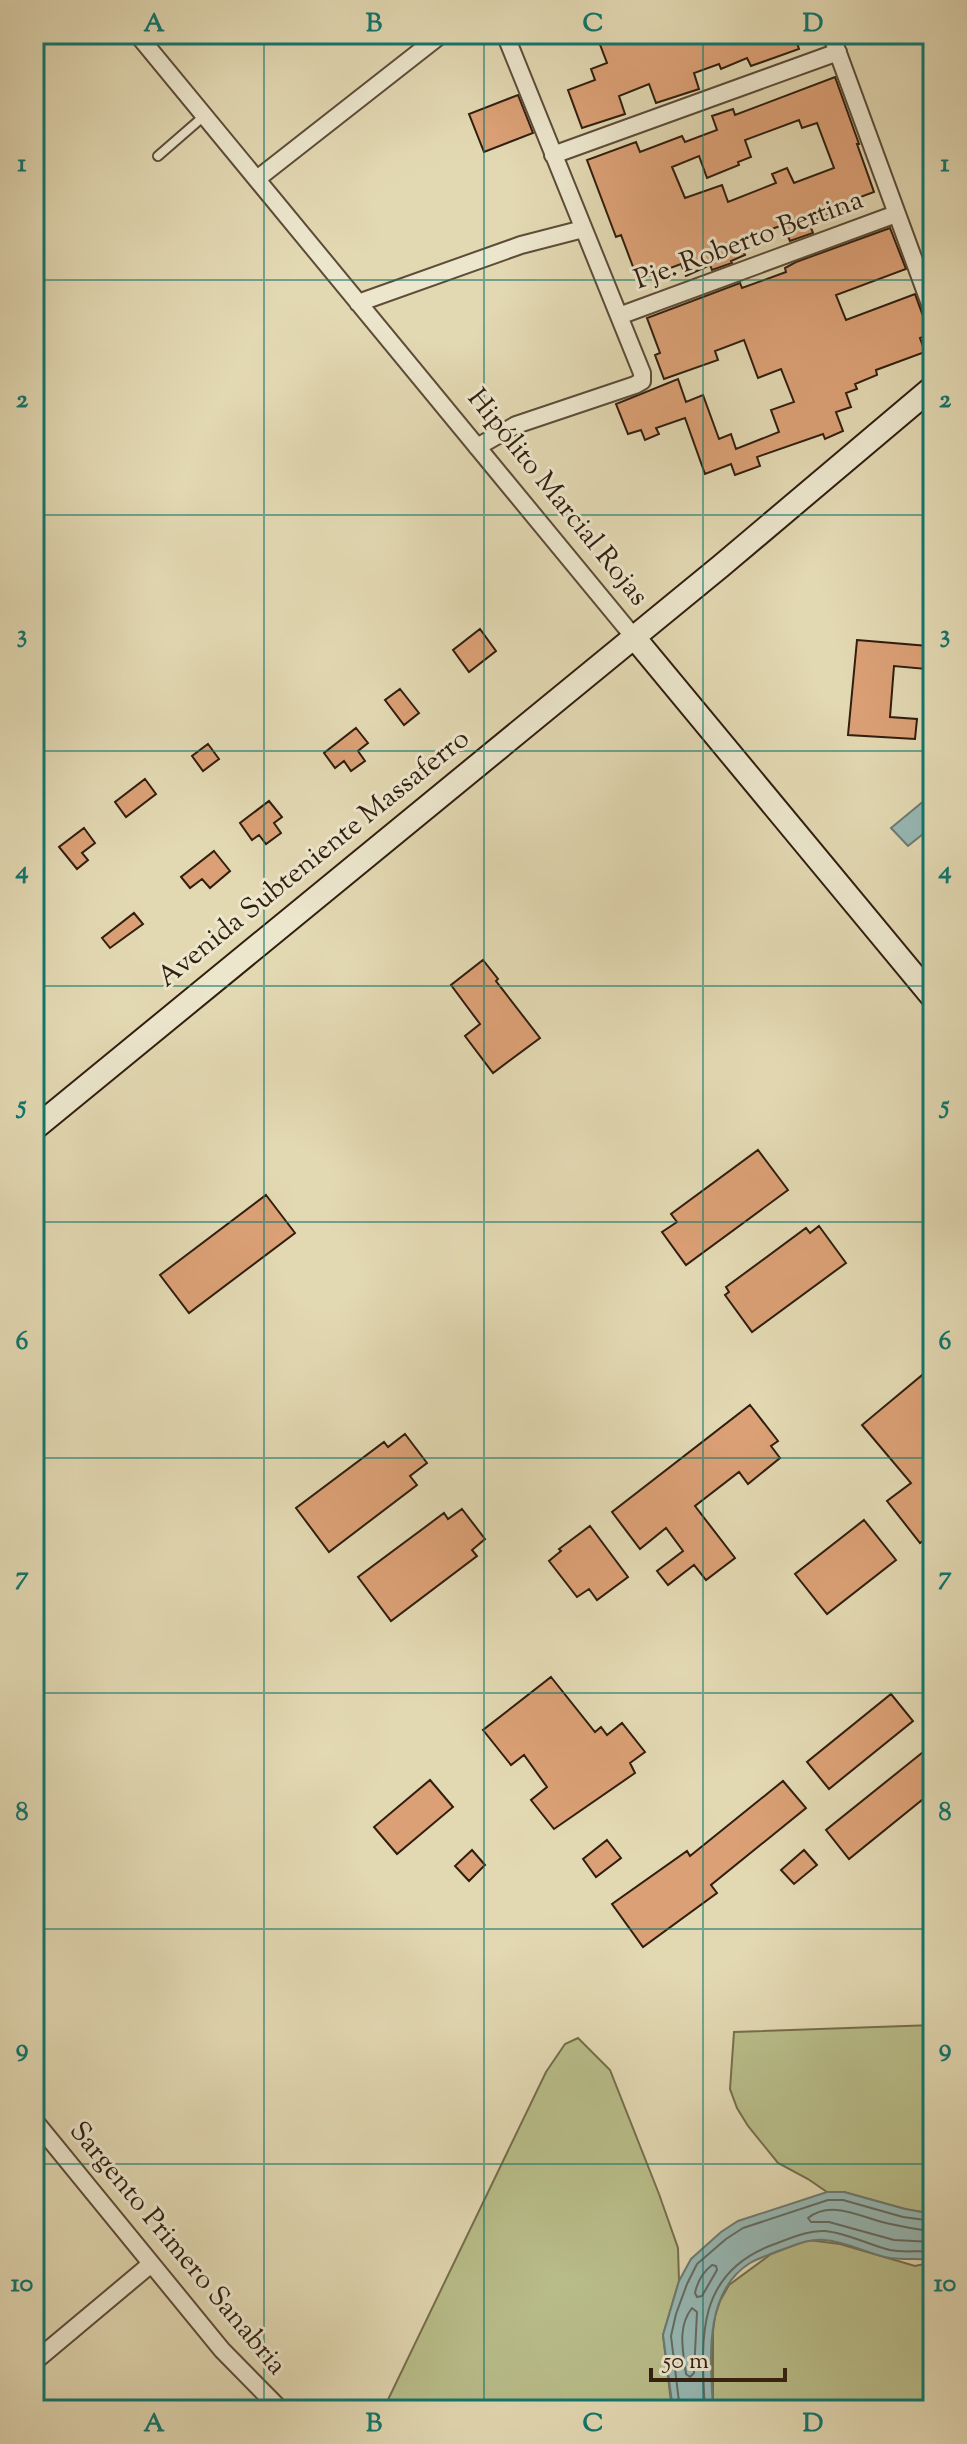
<svg xmlns="http://www.w3.org/2000/svg" width="967" height="2444" font-family="'Sorts Mill Goudy',serif">
<rect width="100%" height="100%" fill="#e2d8b2"/>
<filter id="stains"><feTurbulence type="fractalNoise" baseFrequency=".0025" numOctaves="4"/><feColorMatrix values="0 0 0 0 .2 0 0 0 0 .09 0 0 0 0 .02 0 0 0 .5 -.17"/></filter>
<radialGradient id="worn" r=".72"><stop offset=".6" stop-color="#630" stop-opacity="0"/><stop offset="1" stop-color="#630" stop-opacity=".3"/></radialGradient>
<path fill="#b8bd89" stroke="#746e4c" stroke-width="2" d="M933 2025V2214L905 2209 844 2192H827L808 2179 778 2163 748 2126 737 2108 730 2089 734 2032Z
M578 2038 610 2070 659 2194 678 2248 679 2281 663 2335 672 2410H383L546 2072 565 2044Z
M808 2240 840 2244 915 2266 933 2262V2410H713V2331L715 2316 720 2301 729 2285 771 2254Z"/>
<path fill="#96b8b4" stroke="#6d7a72" stroke-width="2" d="M931 795 933 798V826L908 846 891 828Z
M827 2192H844L905 2209 933 2214V2260C919 2258 904 2260 890 2258 868 2254 848 2242 825 2240 809 2238 793 2246 778 2251 769 2255 759 2258 750 2263 702 2293 711 2362 713 2410H673L663 2335 679 2281 691 2259 721 2232 738 2221Z"/>
<g fill="none" stroke-linecap="round" stroke-linejoin="round">
<path stroke="#636b62" stroke-width="2" d="M933 2231C916 2230 899 2226 882 2222 859 2216 830 2200 808 2218L811 2222H829L894 2240 933 2242
M712 2265 716 2266 717 2270 702 2296 697 2297 695 2293C697 2283 703 2272 712 2265Z
M692 2308 697 2312 694 2373 690 2377 686 2374C683 2351 677 2327 692 2308Z
M680 2410 671 2336 676 2314 687 2284 697 2264 726 2239 743 2228 828 2200H843L903 2217 933 2221
M705 2410C701 2340 695 2274 772 2245 789 2239 807 2230 825 2231 847 2233 869 2245 890 2250 904 2253 919 2250 933 2252"/>
</g>
<path fill="#dba075" stroke="#301e0f" stroke-width="2" fill-rule="evenodd" d="M596 34H794L799 49 751 66 747 58 721 69 719 64 694 73 699 89 656 103 649 84 619 96 625 114 582 128 568 90 595 80 591 69 607 63Z
M835 77 859 144H857L874 192 855 199 857 204 809 222 813 233 790 241 783 225 769 230 768 228 739 239 745 255 731 261 732 263 712 270 710 265 686 276 681 264 638 280 621 235 616 237 587 160 636 142 640 152 682 136 685 142 717 130 712 116 733 109 735 115ZM799 120 802 128 817 123 834 168 794 183 787 168 772 174 776 183 728 202 722 185 685 198 672 167 699 156 707 178 739 165 738 162 751 157 745 140Z
M518 95 533 133 484 152 469 114Z
M890 228 906 269 836 295 846 320 915 294 923 316 927 321 933 323V333L920 338 925 352 876 370 877 375 855 384 857 389 846 393 851 407 836 412 843 431 825 439 823 434 757 457 760 466 735 475 731 464 705 474 685 418 656 428 659 434 645 440 641 430 628 434 616 404 678 379 686 402 703 395 719 439 731 434 736 449 779 432 771 410 794 402 781 369 758 378 744 340 715 351 718 360 664 379 655 355 660 353 647 318 740 283 742 288 786 272 785 268 796 262Z
M480 629 496 651 469 672 453 650Z
M857 640 928 646 926 669 894 666 890 717 917 719 915 739 848 735Z
M400 689 419 713 404 725 385 700Z
M356 728 368 743 358 751 365 761 351 771 344 761 335 768 324 753Z
M208 744 219 759 203 771 192 756Z
M145 779 156 794 126 817 115 802Z
M269 801 282 817 274 823 281 833 266 844 259 835 252 840 240 823Z
M84 828 95 843 82 853 88 860 77 869 59 847Z
M214 851 230 871 210 888 202 879 190 888 181 877Z
M134 913 143 924 110 948 102 938Z
M483 960 498 979 496 981 540 1038 493 1073 465 1036 480 1024 451 985Z
M758 1150 788 1190 686 1265 662 1232 677 1222 671 1214Z
M266 1195 295 1233 189 1313 160 1275Z
M819 1226 846 1263 752 1332 725 1295 729 1292 726 1287 806 1228 810 1233Z
M933 1366V1533L920 1543 887 1501 911 1483 862 1425Z
M750 1405 778 1441 771 1446 780 1458 748 1484 739 1472 695 1506 735 1558 706 1580 694 1565 668 1585 657 1571 683 1551 666 1528 640 1549 612 1512Z
M405 1434 427 1463 410 1476 417 1485 329 1552 296 1508 384 1442 388 1447Z
M462 1509 485 1539 472 1550 477 1556 391 1621 358 1577 444 1513 448 1519Z
M864 1520 896 1560 827 1614 795 1574Z
M590 1526 628 1577 597 1600 589 1589 577 1597 549 1561 561 1551 559 1549Z
M551 1677 595 1732 601 1727 607 1735 622 1723 645 1752 630 1763 635 1773 554 1829 531 1800 547 1787 524 1755 511 1765 483 1730Z
M891 1694 913 1721 829 1789 807 1762Z
M933 1744V1791L849 1859 826 1830Z
M430 1780 453 1807 397 1854 374 1827Z
M783 1781 806 1808 711 1885 717 1893 643 1947 612 1904 687 1851 690 1856Z
M607 1840 621 1858 596 1877 583 1859Z
M472 1850 485 1865 469 1881 455 1866Z
M804 1850 817 1865 794 1884 781 1870Z"/>
<g fill="none" stroke-linecap="round" stroke-linejoin="round">
<g stroke="#5c4c38" stroke-width="12">
<path id="service" d="M158 156 204 116"/>
</g>
<g stroke="#5c4c38" stroke-width="20">
<path id="minor" d="M137 34 633 636
M831 34 933 312
M553 155 838 52
M257 179 442 34
M358 303 521 245 583 229
M619 316 896 214
M477 447 516 425 635 385 642 381V373L505 34
M34 2120 222 2350 281 2410
M34 2362 151 2264"/>
</g>
<g stroke="#301e0f" stroke-width="26">
<path id="secondary" d="M633 636 933 998
M34 1129 721 566 933 387"/>
</g>
<use href="#service" stroke="#ece6cd" stroke-width="8"/>
<use href="#minor" stroke="#ece6cd" stroke-width="16"/>
<use href="#secondary" stroke="#ece6cd" stroke-width="22"/>
</g>
<path fill="none" stroke="#0f766e" stroke-width="2" stroke-opacity="0.55" d="M264 34V2410M484 34V2410M703 34V2410M34 280H933M34 515H933M34 751H933M34 986H933M34 1222H933M34 1458H933M34 1693H933M34 1929H933M34 2164H933"/>
<g text-anchor="middle" dominant-baseline="central" stroke-width="6" stroke-linejoin="round" paint-order="stroke">
<g font-size="28" fill="#301e0f" stroke="#ece6cd">
<text transform="translate(749 241) rotate(-20)">Pje. Roberto Bertina</text>
<text transform="translate(557 498) rotate(51)">Hipólito Marcial Rojas</text>
<text transform="translate(314 859) rotate(-39)">Avenida Subteniente Massaferro</text>
<text transform="translate(177 2249) rotate(50)">Sargento Primero Sanabria</text>
</g>
</g>
<rect width="967" height="2444" fill="none" stroke="#e2d8b2" stroke-width="88"/>
<path d="M651 2368v12h134v-12" fill="none" stroke="#301e0f" stroke-width="4"/>
<text x="663" y="2368" font-size="24" fill="#301e0f" stroke="#ece6cd" stroke-width="6" paint-order="stroke">50 m</text>
<rect x="44" y="44" width="879" height="2356" fill="none" stroke="#0f766e" stroke-width="3"/>
<g font-size="26" text-anchor="middle" font-weight="bold" fill="#0f766e">
<text x="154" y="31">A</text>
<text x="374" y="31">B</text>
<text x="593" y="31">C</text>
<text x="813" y="31">D</text>
<text x="22" y="171">1</text>
<text x="945" y="171">1</text>
<text x="22" y="407">2</text>
<text x="945" y="407">2</text>
<text x="22" y="642">3</text>
<text x="945" y="642">3</text>
<text x="22" y="878">4</text>
<text x="945" y="878">4</text>
<text x="22" y="1113">5</text>
<text x="945" y="1113">5</text>
<text x="22" y="1349">6</text>
<text x="945" y="1349">6</text>
<text x="22" y="1584">7</text>
<text x="945" y="1584">7</text>
<text x="22" y="1820">8</text>
<text x="945" y="1820">8</text>
<text x="22" y="2056">9</text>
<text x="945" y="2056">9</text>
<text x="22" y="2291">10</text>
<text x="945" y="2291">10</text>
<text x="154" y="2431">A</text>
<text x="374" y="2431">B</text>
<text x="593" y="2431">C</text>
<text x="813" y="2431">D</text>
</g>
<rect width="100%" height="100%" filter="url(#stains)"/>
<rect width="100%" height="100%" fill="url(#worn)"/>
</svg>
